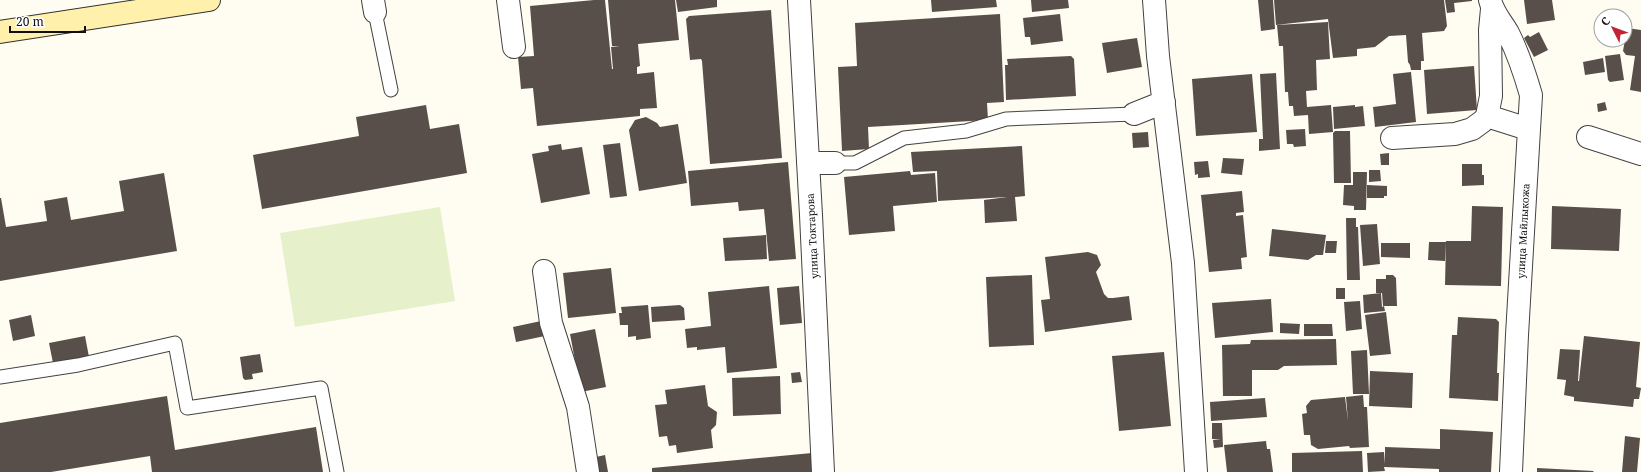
<svg xmlns="http://www.w3.org/2000/svg" width="1641" height="472" font-family="'Noto Serif',serif">
<rect width="100%" height="100%" fill="#fffcf1"/>
<path fill="#e6f1cc" d="M440 207 455 301 295 327 280 233Z"/>
<path fill="#584f4b" d="M594 0H605L612 69H613L611 47 620 46H612L608 0H675L679 40 638 44 640 66 637 67V74L654 72 657 108 640 109V116L537 126 533 88 521 89 518 57 534 56 530 6Z
M676 0H717V7L678 12Z
M931 0H996L997 7 932 12Z
M1031 0H1068L1069 8 1032 12Z
M1258 0H1273L1275 29 1261 31Z
M1274 0H1444L1447 26 1444 31 1422 33 1424 61H1421V70H1411L1410 65 1408 62 1406 35 1389 36 1375 47 1357 49V56L1333 58 1328 19 1276 25Z
M1445 0H1472V1L1454 3 1455 12 1447 13Z
M1524 0H1552L1555 20 1527 24Z
M771 10 782 158 710 164 702 61 701 59 690 60 686 19 689 16Z
M1000 14 1004 102 987 103 988 120 868 127 869 149 842 151 838 67 857 66 855 23Z
M1060 14 1063 41 1031 45 1030 37H1025L1023 18Z
M1328 22 1330 59 1316 60 1317 90 1306 91 1307 107 1331 105 1333 132 1309 134 1308 115 1294 116 1293 106H1289L1288 92H1285L1283 46H1279L1277 25Z
M1627 28 1641 30V92L1630 90 1635 56 1626 55 1623 51Z
M1539 32 1548 50 1534 57 1524 38 1528 35 1530 37Z
M1137 38 1142 67 1107 73 1102 43Z
M1620 54 1624 80 1610 82 1608 80 1605 56Z
M1071 56 1074 59 1076 96 1006 100 1005 65H1008L1007 59Z
M1603 58 1605 72 1585 75 1583 62Z
M1474 66 1477 110 1427 114 1424 70Z
M1411 72 1416 122 1375 127 1373 107 1396 104 1393 74Z
M1276 73 1280 149 1259 151V139H1263L1260 74Z
M1252 74 1257 132 1196 136 1192 79Z
M1605 102 1607 110 1598 112 1597 104Z
M426 105 430 129 459 124 467 173 262 209 253 155 359 136 356 117Z
M1355 105V107L1363 106 1365 126 1334 129 1333 107Z
M646 117 657 123 660 127 678 124 687 183 639 191 629 130 635 120Z
M1305 129 1306 146 1294 147 1293 144H1287L1286 130Z
M1335 131H1350L1351 183H1334L1333 133Z
M1148 132 1149 147 1133 148 1132 133Z
M620 143 627 196 610 198 603 145Z
M561 144 562 150 582 147 590 194 541 203 532 154 549 151 548 146Z
M1022 146 1025 196 1015 197 1017 221 985 223 984 200 1007 197 938 201 937 171 913 172 911 152Z
M1389 153V165H1381L1380 154Z
M1223 158 1244 159 1242 175 1221 173Z
M1208 161 1210 177 1198 178V174L1195 175 1194 162Z
M788 162 796 259 769 261 764 209 739 211 738 202 691 206 688 171Z
M1462 164H1482V175H1484V185L1462 186Z
M1369 170H1380L1381 181 1369 182Z
M910 171 911 175 935 173 937 202 893 206 895 231 849 235 844 177Z
M1353 172H1367L1366 210H1354V206L1343 205 1344 185H1353Z
M164 173 177 251 0 281V198H1L6 227 47 221 44 201 67 197 71 220 124 211 119 181Z
M1367 185 1387 186V196H1384V198H1367Z
M1242 191 1244 212 1236 213V216L1243 215 1247 257 1241 258 1242 269 1209 272 1201 195Z
M1472 206 1503 207 1501 286 1445 285 1446 241H1471Z
M1552 206 1621 209 1619 251 1551 249Z
M1346 218H1356V227H1358L1360 280H1347Z
M1377 224 1380 264 1363 266 1360 225Z
M1272 229 1326 235 1323 255H1316L1308 260 1269 256Z
M766 235 767 259 725 261 723 238Z
M1326 241H1337L1336 253H1325Z
M1429 242H1446L1445 261 1428 260Z
M1381 243H1410V258L1381 257Z
M1088 252 1097 255 1101 265 1096 272 1104 294 1108 298H1113L1129 296 1132 320 1045 332 1041 300 1050 299 1045 257Z
M611 268 616 313 568 318 563 273Z
M1032 275 1034 345 989 347 986 277Z
M1386 275H1393L1396 278 1397 306H1383L1382 293H1384H1376V279H1386Z
M769 286 777 368 727 373 725 347 697 350V347L687 348 685 329 711 326 708 292Z
M799 286 802 323 780 325 777 288Z
M1336 288H1345V299H1336Z
M1381 293 1382 307 1384 306 1385 311 1364 313 1363 295Z
M1271 299 1273 332 1215 338 1212 303Z
M1360 301 1362 329 1346 331 1344 302Z
M648 305 651 338 636 340V336L628 337V325H620L619 313H622L621 307Z
M680 305 684 308 685 320 652 322 651 307Z
M1386 312 1391 354 1370 356 1365 315Z
M31 315 35 336 13 341 9 320Z
M1458 317 1496 319 1499 322 1497 373H1499L1498 401 1449 398 1452 335H1457Z
M541 321 545 336 516 342 513 327Z
M1280 323 1300 324 1299 334 1280 333Z
M1304 324H1332L1333 336H1304Z
M595 329 606 387 581 392 570 334Z
M85 336 89 357 53 363 49 343Z
M1584 336 1640 342 1636 387 1641 388 1639 399H1634L1633 407 1574 401V397L1564 395 1566 380 1557 379 1560 349 1580 350 1578 381H1572H1579Z
M1336 339 1337 365 1284 366 1278 370H1252V396H1223L1222 345 1250 344 1251 340Z
M1367 350 1369 394H1353L1351 351Z
M1164 352 1171 426 1119 431 1112 356Z
M260 354 263 372 252 374 253 379 245 380 243 378 240 357Z
M1370 371 1413 373 1412 408 1369 406Z
M800 372 802 382 792 383 791 373Z
M780 376 781 414 733 416 732 378Z
M705 385 708 406 717 412 716 425 711 430 713 448 677 453 676 445 669 446 667 436 659 437 655 405 667 404 665 390Z
M1363 395 1364 407H1367L1369 447 1350 448 1349 446 1318 449 1311 445 1310 435H1304L1302 414 1307 413 1306 406 1311 400 1345 397 1348 421 1346 397Z
M167 396 175 450 316 427 323 472H152L150 456 51 472H0V423Z
M1265 398 1267 417 1211 421 1210 402Z
M1212 423H1222L1223 447 1214 448 1213 440 1221 439H1212Z
M1440 429 1493 432 1491 472H1439V469L1384 467 1385 471 1368 472 1367 453 1384 452 1385 464V447L1440 449Z
M1625 436 1640 438 1637 472H1622Z
M1266 441 1267 449H1270L1273 472H1227L1224 445Z
M1362 451 1363 472H1292V453Z
M812 453 814 472H652V468Z
M605 455 608 472H598L596 457Z
M1537 468 1594 471 1593 472H1537Z"/>
<g fill="none" stroke-linecap="round" stroke-linejoin="round">
<g stroke="#424242" stroke-width="15">
<path id="lane" d="M375 12 391 90
M835 163H855L904 138 966 131 1006 119 1134 114
M0 377 78 365 175 343 187 408 321 388 337 472"/>
</g>
<g stroke="#424242" stroke-width="24">
<path id="street" d="M373 0 375 12
M508 0 514 47
M799 0 811 215 823 472
M1154 0 1158 56 1183 263 1196 472
M1490 0C1493 13 1501 21 1508 33 1518 53 1525 74 1531 95L1517 335 1511 472
M1134 114 1164 102
M1487 116 1528 129
M1588 137 1641 154
M1392 138 1455 134 1472 129 1483 121 1487 116 1491 96 1490 30 1492 9
M808 163H835
M544 271 551 323 578 407 588 472"/>
</g>
<g stroke="#313131" stroke-width="24">
<path id="secondary" d="M0 32 209 0"/>
</g>
<use href="#lane" stroke="#fff" stroke-width="13"/>
<use href="#street" stroke="#fff" stroke-width="22"/>
<use href="#secondary" stroke="#fff1ac" stroke-width="22"/>
</g>
<g text-anchor="middle" dominant-baseline="central" stroke-width="4" stroke-linejoin="round" paint-order="stroke">
<g font-size="10" fill="#0f0f0f" stroke="#fff">
<text transform="translate(1523 231) rotate(-87)">улица Майлыкожа</text>
<text transform="translate(812 236) rotate(-93)">улица Токтарова</text>
</g>
</g>
<g transform="translate(1613 28) rotate(312)"><circle r="19" fill="#ffffff" stroke="#9f9f9f"/>
<path d="M0-3L7 15L0 10L-7 15Z" fill="#c12535"/>
<text y="-6" font-size="11" font-weight="bold" text-anchor="middle" fill="#0f0f0f">С</text>
</g>
<path d="M10 26v6h75v-6" fill="none" stroke="#0f0f0f" stroke-width="2"/>
<text x="16" y="26" font-size="12" fill="#0f0f0f" stroke="#ffffff" stroke-width="3" paint-order="stroke">20 m</text>
</svg>
